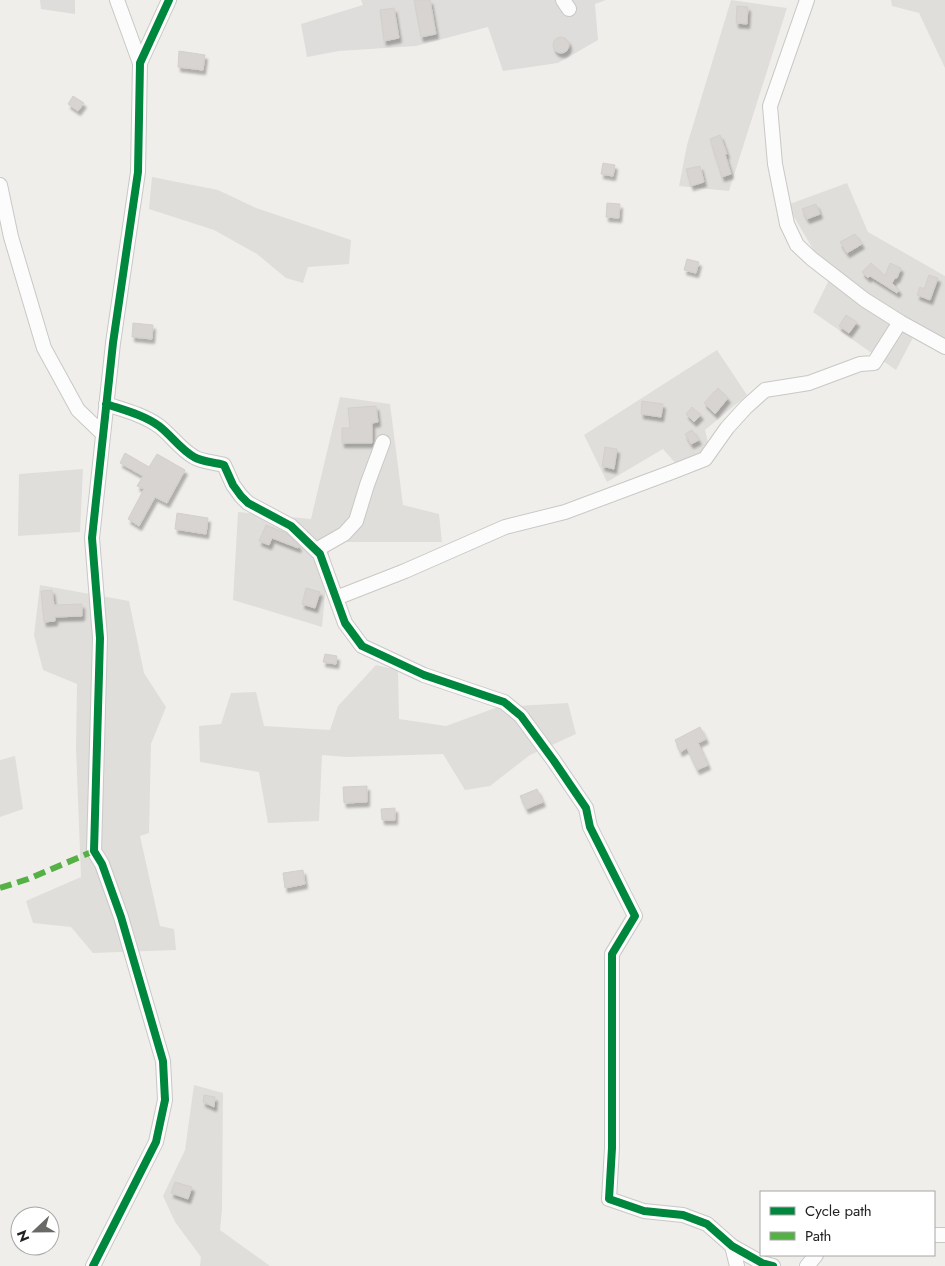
<svg xmlns="http://www.w3.org/2000/svg" width="945" height="1266" font-family="Jost,sans-serif">
<defs>
<filter id="shadow"><feDropShadow dx="2.5" dy="4.5" stdDeviation="1" flood-color="#0004"/></filter>
</defs>
<rect width="100%" height="100%" fill="#f0eeea"/>
<path fill="#dfdedb" d="M731 0 787 8 729 191 679 186 687 145Z
M891 0H945V68L919 13 892 6Z
M152 177 218 190 256 208 351 240 349 264 308 267 303 283 286 278 257 254 214 230 149 209Z
M847 183 868 232 945 276V355L916 332 896 370 813 312 830 278 787 205Z
M717 350 747 395 705 430 710 451 677 465 663 449 607 482 584 435Z
M340 397 390 404 403 505 439 514 442 542H330L322 627 233 600 238 512 311 519Z
M83 469 80 532 18 536 19 474Z
M40 585 129 601 144 673 166 707 151 744 149 833 140 836 160 926 174 929 176 950 93 953 71 927 33 923 26 901 81 877 76 748 77 684 43 670 34 635Z
M376 665 398 670 399 719 446 726 498 707 568 703 576 734 530 755 490 786 465 790 443 754 346 757 322 755 319 821 268 823 259 772 200 762 199 726 221 724 231 693 256 692 264 726 330 730 338 706Z
M15 756 23 809 0 817V760Z
M194 1085 223 1093 222 1210 220 1230 270 1266H200L201 1257 175 1222 163 1196 185 1150Z"/>
<path fill="#dedddb" d="M40 0H75V14L41 9Z
M361 0H606L595 4 598 40 558 63 503 71 488 27 416 46 339 51 307 57 301 24 363 5Z"/>
<path fill="#d7d4d1" stroke="#d3d0cb" filter="url(#shadow)" d="M414 0H430L436 34 421 37Z
M737 6 748 7 747 24 736 23Z
M394 8 399 38 384 41 380 10Z
M553 45a8 8 0 1 1 16 0a8 8 0 1 1-16 0Z
M179 51 205 55 203 70 178 67Z
M73 96 84 103 78 111 68 104Z
M720 135 727 154H725L731 174 722 177 710 139Z
M603 163 615 165 613 176 601 174Z
M700 166 704 182 691 186 686 169Z
M607 203 620 204 619 218 606 217Z
M816 204 820 214 807 219 802 209Z
M855 234 862 244 847 253 840 242Z
M687 259 699 262 696 273 684 270Z
M871 263 885 276 890 263 901 268 897 278H895L892 283 899 290 897 293 870 276 868 278 862 272Z
M929 275 938 278 930 300 917 295 920 287 924 289Z
M846 315 857 322 849 333 839 326Z
M133 323 153 325 152 339 132 337Z
M718 388 728 398 715 414 704 403Z
M642 401 663 404 661 417 641 414Z
M376 406 378 422 372 423V443H342V428H350L348 408Z
M692 407 701 415 694 422 686 414Z
M692 430 699 440 691 444 685 434Z
M605 447 617 449 614 469 602 466Z
M125 453 149 467 157 454 185 470 167 503 155 497 139 526 128 519 144 489 137 486 143 476 120 463Z
M177 513 208 518 206 534 175 529Z
M266 525 286 533 299 546 298 548 272 538 269 545 259 541Z
M306 588 320 592 315 608 302 604Z
M52 590 54 605 82 604V616L55 617V621L44 622 41 591Z
M325 654 337 656 336 664 323 662Z
M700 727 706 739 698 743 708 765 697 770 687 748 680 752 675 740Z
M367 786V802L344 803 343 787Z
M537 789 543 802 526 809 520 796Z
M395 808V820H382L381 809Z
M303 870 305 884 285 888 283 873Z
M204 1095 215 1097 214 1107 203 1102Z
M175 1182 192 1187 188 1199 171 1193Z"/>
<g fill="none" stroke-linecap="round" stroke-linejoin="round">
<g stroke="#c8c8c6" stroke-width="16">
<path id="minor" d="M117 0 140 63
M563 0 569 9
M807 0 770 106 775 164 787 224 797 245 812 259 865 300 900 322 945 347
M0 185 11 237 44 348 78 410 103 434
M106 404C124 410 144 415 159 426 172 436 180 449 194 457 202 462 214 462 224 465L233 485 241 496 248 503 291 526 320 554 345 623 362 646 424 675 504 702 521 716 554 761 586 808 590 827 635 916 612 954V1148L609 1199 644 1211 683 1215 707 1224 732 1246 762 1263 773 1266
M316 550 344 534 356 521 367 485 383 442
M336 598 405 571 505 527 565 512 672 472 705 459 727 428 746 407 765 390 809 383 860 364 874 363 900 322
M934 1235H945
M732 1246 737 1266
M93 1266 156 1142 165 1100 163 1061 121 917 102 864 94 851 100 638 92 538 113 343 138 172 140 63 169 0
M807 1266 816 1255"/>
</g>
<use href="#minor" stroke="#fdfcfc" stroke-width="14"/>
<path stroke="#55b145" stroke-width="6" stroke-dasharray="12 6" stroke-linecap="butt" d="M0 888 28 879 94 851"/>
<g stroke="#fff" stroke-width="11">
<path id="cycleway" d="M106 404C124 410 144 415 159 426 172 436 180 449 194 457 202 462 214 462 224 465L233 485 241 496 248 503 291 526 320 554 345 623 362 646 424 675 504 702 521 716 554 761 586 808 590 827 635 916 612 954V1148L609 1199 644 1211 683 1215 707 1224 732 1246 762 1263 773 1266
M93 1266 156 1142 165 1100 163 1061 121 917 102 864 94 851 100 638 92 538 113 343 138 172 140 63 169 0"/>
</g>
<use href="#cycleway" stroke="#00873e" stroke-width="8"/>
</g>
<rect x="760" y="1191" width="175" height="65" fill="#ffffff" stroke="#a6a6a6"/>
<rect x="770" y="1207" width="25" height="8" fill="#00873e" stroke="#a6a6a6"/>
<text x="805" y="1216" font-size="15" fill="#212121">Cycle path</text>
<rect x="770" y="1232" width="25" height="8" fill="#55b145" stroke="#a6a6a6"/>
<text x="805" y="1241" font-size="15" fill="#212121">Path</text>
<g transform="translate(35 1231) rotate(248)"><circle r="24" fill="#ffffff" stroke="#a6a6a6"/>
<path d="M0-4L9 19L0 12L-9 19Z" fill="#696967"/>
<text y="-8" font-size="14" font-weight="bold" text-anchor="middle" fill="#212121">N</text>
</g>
</svg>
